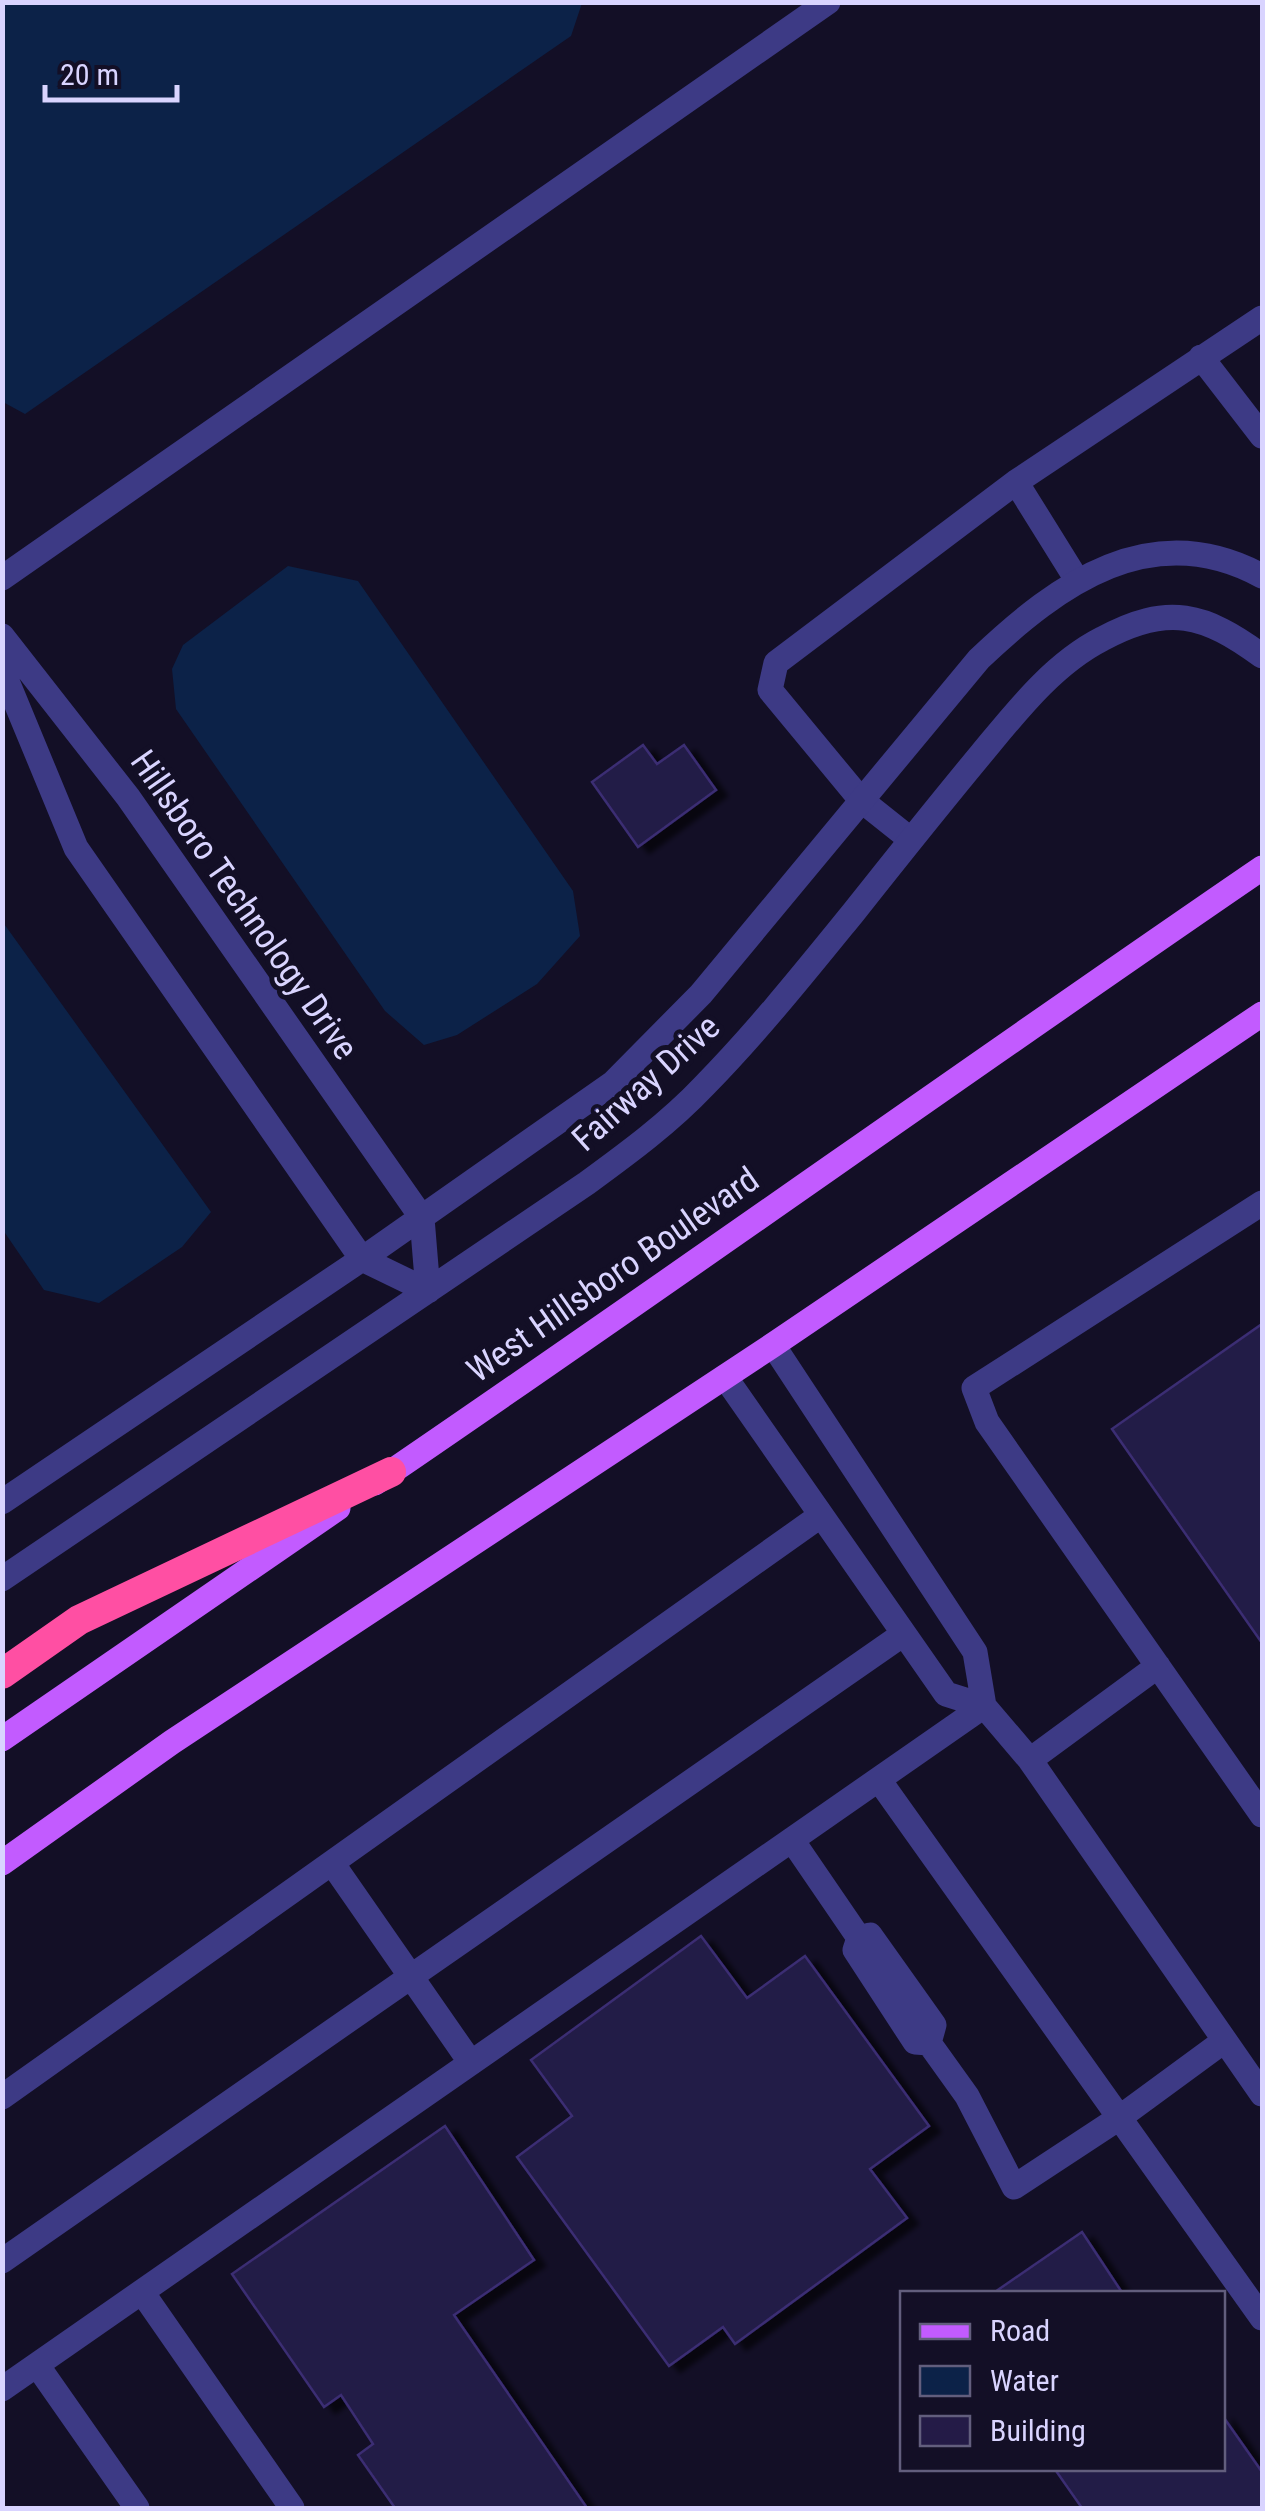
<svg xmlns="http://www.w3.org/2000/svg" width="1265" height="2511" font-family="'Roboto Condensed',sans-serif">
<defs>
<filter id="shadow"><feDropShadow dx="11" dy="6" stdDeviation="2.5" flood-color="#0009"/></filter>
</defs>
<rect width="100%" height="100%" fill="#130f26"/>
<path fill="#0c2248" d="M2 3 3 2 582 3 571 36 25 414 3 402Z
M288 566 358 581 573 891 580 936 537 984 457 1035 424 1045 385 1011 176 709 172 669 183 645Z
M2 921 211 1212 182 1247 99 1303 44 1290 3 1230Z"/>
<path fill="#241b47" stroke="#3b2d73" stroke-width="2.5" filter="url(#shadow)" d="M643 745 657 764 684 745 716 790 638 847 592 782Z
M1262 1324V1643L1112 1429Z
M701 1936 747 1998 805 1956 929 2126 870 2169 907 2218 735 2344 723 2327 669 2366 517 2157 572 2116 531 2060Z
M445 2126 534 2260 454 2315 587 2508H395L358 2455 373 2444 341 2395 324 2407 232 2274Z
M1082 2232 1123 2294H992Z
M1222 2415 1262 2472V2508H1082L1054 2468H1222Z"/>
<g fill="none" stroke-linecap="round" stroke-linejoin="round">
<path stroke="#3d3a85" stroke-width="25" d="M1201 357 1262 436
M1016 482 1077 580
M2 578 828 2
M910 839 861 800 770 690 776 663 1016 482 1262 318
M1262 1203 974 1388 987 1422 1262 1815
M773 1345 975 1652 984 1706 1030 1760 1262 2094
M725 1377 946 1694 984 1706
M1030 1760 1158 1666
M879 1780 1262 2318
M792 1840 859 1938
M332 1863 471 2063
M929 2043 915 2042 855 1950 859 1938 870 1935 934 2025 929 2043 967 2096 1014 2187 1119 2118 1224 2041
M2 2097 820 1516
M2 2261 902 1635
M142 2292 292 2508
M37 2365 137 2508
M2 2389 984 1706"/>
<path stroke="#3d3a85" stroke-width="25" d="M2 636 128 797 422 1218
M2 669 76 848 362 1259 428 1291
M422 1218 428 1291
M2 1502 362 1259 613 1083 701 994 979 659C1059 583 1152 516 1262 576
M2 1579 587 1183C628 1153 669 1123 704 1086 757 1032 805 972 853 913 895 860 938 806 982 753 1016 712 1053 664 1102 639 1168 603 1205 614 1262 656"/>
<path stroke="#c25bff" stroke-width="25" d="M375 1483C673 1280 965 1071 1262 868
M2 1739 338 1508
M2 1863 172 1742 773 1345 1262 1014"/>
<path stroke="#ff4fa3" stroke-width="30" d="M2 1674 79 1620 391 1472"/>
</g>
<g text-anchor="middle" dominant-baseline="central" stroke-width="10" stroke-linejoin="round" paint-order="stroke">
<g font-size="35" fill="#d9d4ff" stroke="#130f26">
<text transform="translate(244 905) rotate(55)">Hillsboro Technology Drive</text>
<text transform="translate(646 1083) rotate(-42)">Fairway Drive</text>
<text transform="translate(613 1275) rotate(-35)">West Hillsboro Boulevard</text>
</g>
</g>
<rect width="1265" height="2511" fill="none" stroke="#d9d4ff" stroke-width="10"/>
<rect x="900" y="2291" width="325" height="180" fill="#130f26" stroke="#625e7d" stroke-width="2.5"/>
<rect x="920" y="2324" width="50" height="15" fill="#c25bff" stroke="#625e7d" stroke-width="2.5"/>
<text x="990" y="2341" font-size="30" fill="#d9d4ff">Road</text>
<rect x="920" y="2366" width="50" height="30" fill="#0c2248" stroke="#625e7d" stroke-width="2.5"/>
<text x="990" y="2391" font-size="30" fill="#d9d4ff">Water</text>
<rect x="920" y="2416" width="50" height="30" fill="#241b47" stroke="#625e7d" stroke-width="2.5"/>
<text x="990" y="2441" font-size="30" fill="#d9d4ff">Building</text>
<path d="M45 85v15h132v-15" fill="none" stroke="#d9d4ff" stroke-width="5"/>
<text x="60" y="85" font-size="30" fill="#d9d4ff" stroke="#130f26" stroke-width="8" paint-order="stroke">20 m</text>
</svg>
